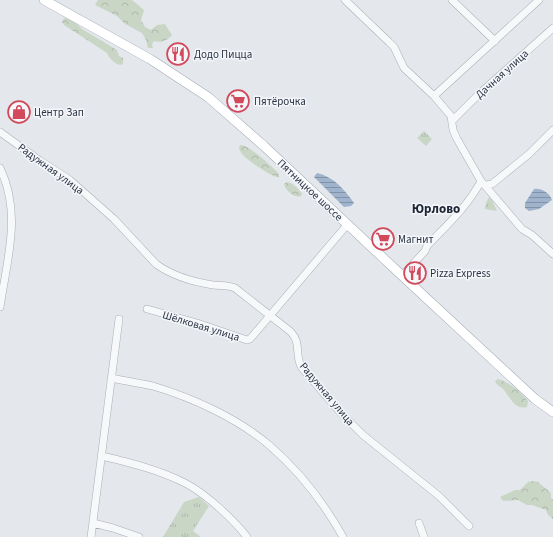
<svg xmlns="http://www.w3.org/2000/svg" width="553" height="537" font-family="'Source Sans 3',sans-serif">
<defs>
<pattern id="grass-tufts" width="24" height="20" patternUnits="userSpaceOnUse"><rect width="24" height="20" fill="#c9d6c5"/><path d="M3 7l-1-3M5 7V3M7 7l1-3M15 17l-1-3M17 17v-4M19 17l1-3" fill="none" stroke="#adb8ab"/></pattern>
<pattern id="forest-crowns" width="20" height="18" patternUnits="userSpaceOnUse"><rect width="20" height="18" fill="#c9d6c5"/><path d="M2 6a3 3 0 1 1 6 0M12 15a3 3 0 1 1 6 0" fill="none" stroke="#adb8ab"/></pattern>
<pattern id="water-rules" width="6" height="5" patternUnits="userSpaceOnUse"><rect width="6" height="5" fill="#9fb4cc"/><path d="M0 2.5h6" fill="none" stroke="#8293a7"/></pattern>
</defs>
<rect width="100%" height="100%" fill="#e4e7ec"/>
<path fill="url(#grass-tufts)" d="M424 131 432 139 426 146 417 138Z
M489 197 492 200 497 211 485 209 486 203Z
M199 497 209 506 193 531 201 537H163L184 502Z"/>
<path fill="url(#forest-crowns)" d="M98 0H132L144 10 141 20 145 27 151 30 157 25 165 24 172 35C168 41 160 43 154 41L152 44 153 48H148L146 40 142 33 125 24 117 16 95 5Z
M64 18C71 18 77 24 82 29L117 50 119 56 123 58V64L120 65C114 63 110 59 107 53L64 25 62 22Z
M240 145C248 144 273 167 279 174V177C273 178 247 160 242 154 242 154 239 149 239 148Z
M287 182C293 183 299 189 302 194L301 196C295 199 285 190 284 184Z
M498 379C508 382 523 393 528 402L527 407C515 410 511 399 504 390 501 386 497 386 495 381Z
M533 481 538 482 551 493V498L553 500V519L548 515 546 510 532 505H527L518 500 503 501 500 497 515 490H520L528 482Z"/>
<path fill="url(#water-rules)" d="M317 173C334 177 344 189 354 203L351 206 344 207 314 177Z
M534 189C541 188 550 193 552 200L539 209 529 211 525 208V203Z"/>
<g fill="none" stroke-linecap="round" stroke-linejoin="round">
<g stroke="#a9aeb7" stroke-width="8">
<path id="minor" d="M345 0 389 42 394 47 404 68 434 96 451 116 453 130 457 139 481 181 522 229 532 235 553 254
M452 0 495 41
M434 96 539 0
M452 121 478 95 553 28
M0 132 39 160 70 180 114 219 156 264C171 275 194 282 213 285 221 286 228 285 235 288L291 332C302 344 294 355 302 368L339 411 363 435 439 496 469 526
M0 168C22 213 7 260 0 307
M486 185 492 184 529 154 553 130
M402 276 425 251 427 246C446 226 468 206 481 181
M147 309 197 323 247 340 250 339 347 225
M111 378C125 381 139 383 153 386 193 398 237 418 269 445 298 470 324 503 343 537
M102 456C131 463 160 470 187 484 207 495 233 519 247 537
M93 523 113 528 139 537
M419 523 424 537
M91 537 119 319"/>
</g>
<g stroke="#a3abb8" stroke-width="10">
<path id="major" d="M44 0 150 59 208 97 264 146 396 270 535 399 553 412"/>
</g>
<use href="#minor" stroke="#f7f8fa" stroke-width="7"/>
<use href="#major" stroke="#fff" stroke-width="9"/>
</g>
<defs>
<g id="restaurant-ring" transform="scale(1.15)"><circle r="9.5" fill="#f4f6f9" stroke="#d1495b" stroke-width="1.5"/><path d="M-5-6h1v4h1v-4h1v4h1v-4h1v5L-1.5 .5V6h-2V.5L-5-1ZM5-6V6H3V1.5H1.5Q1.5-4 5-6Z" fill="#d1495b"/></g>
<g id="supermarket-ring" transform="scale(1.15)"><circle r="9.5" fill="#f4f6f9" stroke="#d1495b" stroke-width="1.5"/><path d="M-6-5.5h2.5l.6 2H6L4.5 2H-2.5L-4.4-4H-6ZM-1.5 3.2a1.3 1.3 0 1 0 .1 0ZM3 3.2a1.3 1.3 0 1 0 .1 0Z" fill="#d1495b"/></g>
<g id="shop-ring" transform="scale(1.15)"><circle r="9.5" fill="#f4f6f9" stroke="#d1495b" stroke-width="1.5"/><path d="M-5-2.5h2.3a2.7 3.5 0 0 1 5.4 0H5L5.5 6h-11ZM-1.5-2.5h3a1.5 2.3 0 0 0-3 0Z" fill="#d1495b"/></g>
</defs>
<g fill-rule="evenodd">
<use href="#restaurant-ring" x="178" y="54"/>
<use href="#supermarket-ring" x="238" y="101"/>
<use href="#shop-ring" x="19" y="112"/>
<use href="#supermarket-ring" x="383" y="239"/>
<use href="#restaurant-ring" x="415" y="273"/>
</g>
<g text-anchor="middle" dominant-baseline="central" stroke-width="3" stroke-linejoin="round" paint-order="stroke">
<g font-size="11" fill="#2b3445" stroke="#f4f6f9" text-anchor="start">
<text x="194" y="54">Додо Пицца</text>
<text x="254" y="101">Пятёрочка</text>
<text x="34" y="112">Центр Зап</text>
<text x="398" y="239">Магнит</text>
<text x="430" y="273">Pizza Express</text>
</g>
<g font-size="11" fill="#2b3445" stroke="#f4f6f9">
<text transform="translate(502 74) rotate(-42)">Дачная улица</text>
<text transform="translate(51 169) rotate(36)">Радужная улица</text>
<text transform="translate(310 190) rotate(43)">Пятницкое шоссе</text>
<text transform="translate(201 326) rotate(17)">Шёлковая улица</text>
<text transform="translate(327 394) rotate(50)">Радужная улица</text>
</g>
<g font-size="13" font-weight="bold" fill="#1d2536" stroke="#f4f6f9">
<text x="436" y="209">Юрлово</text>
</g>
</g>
</svg>
